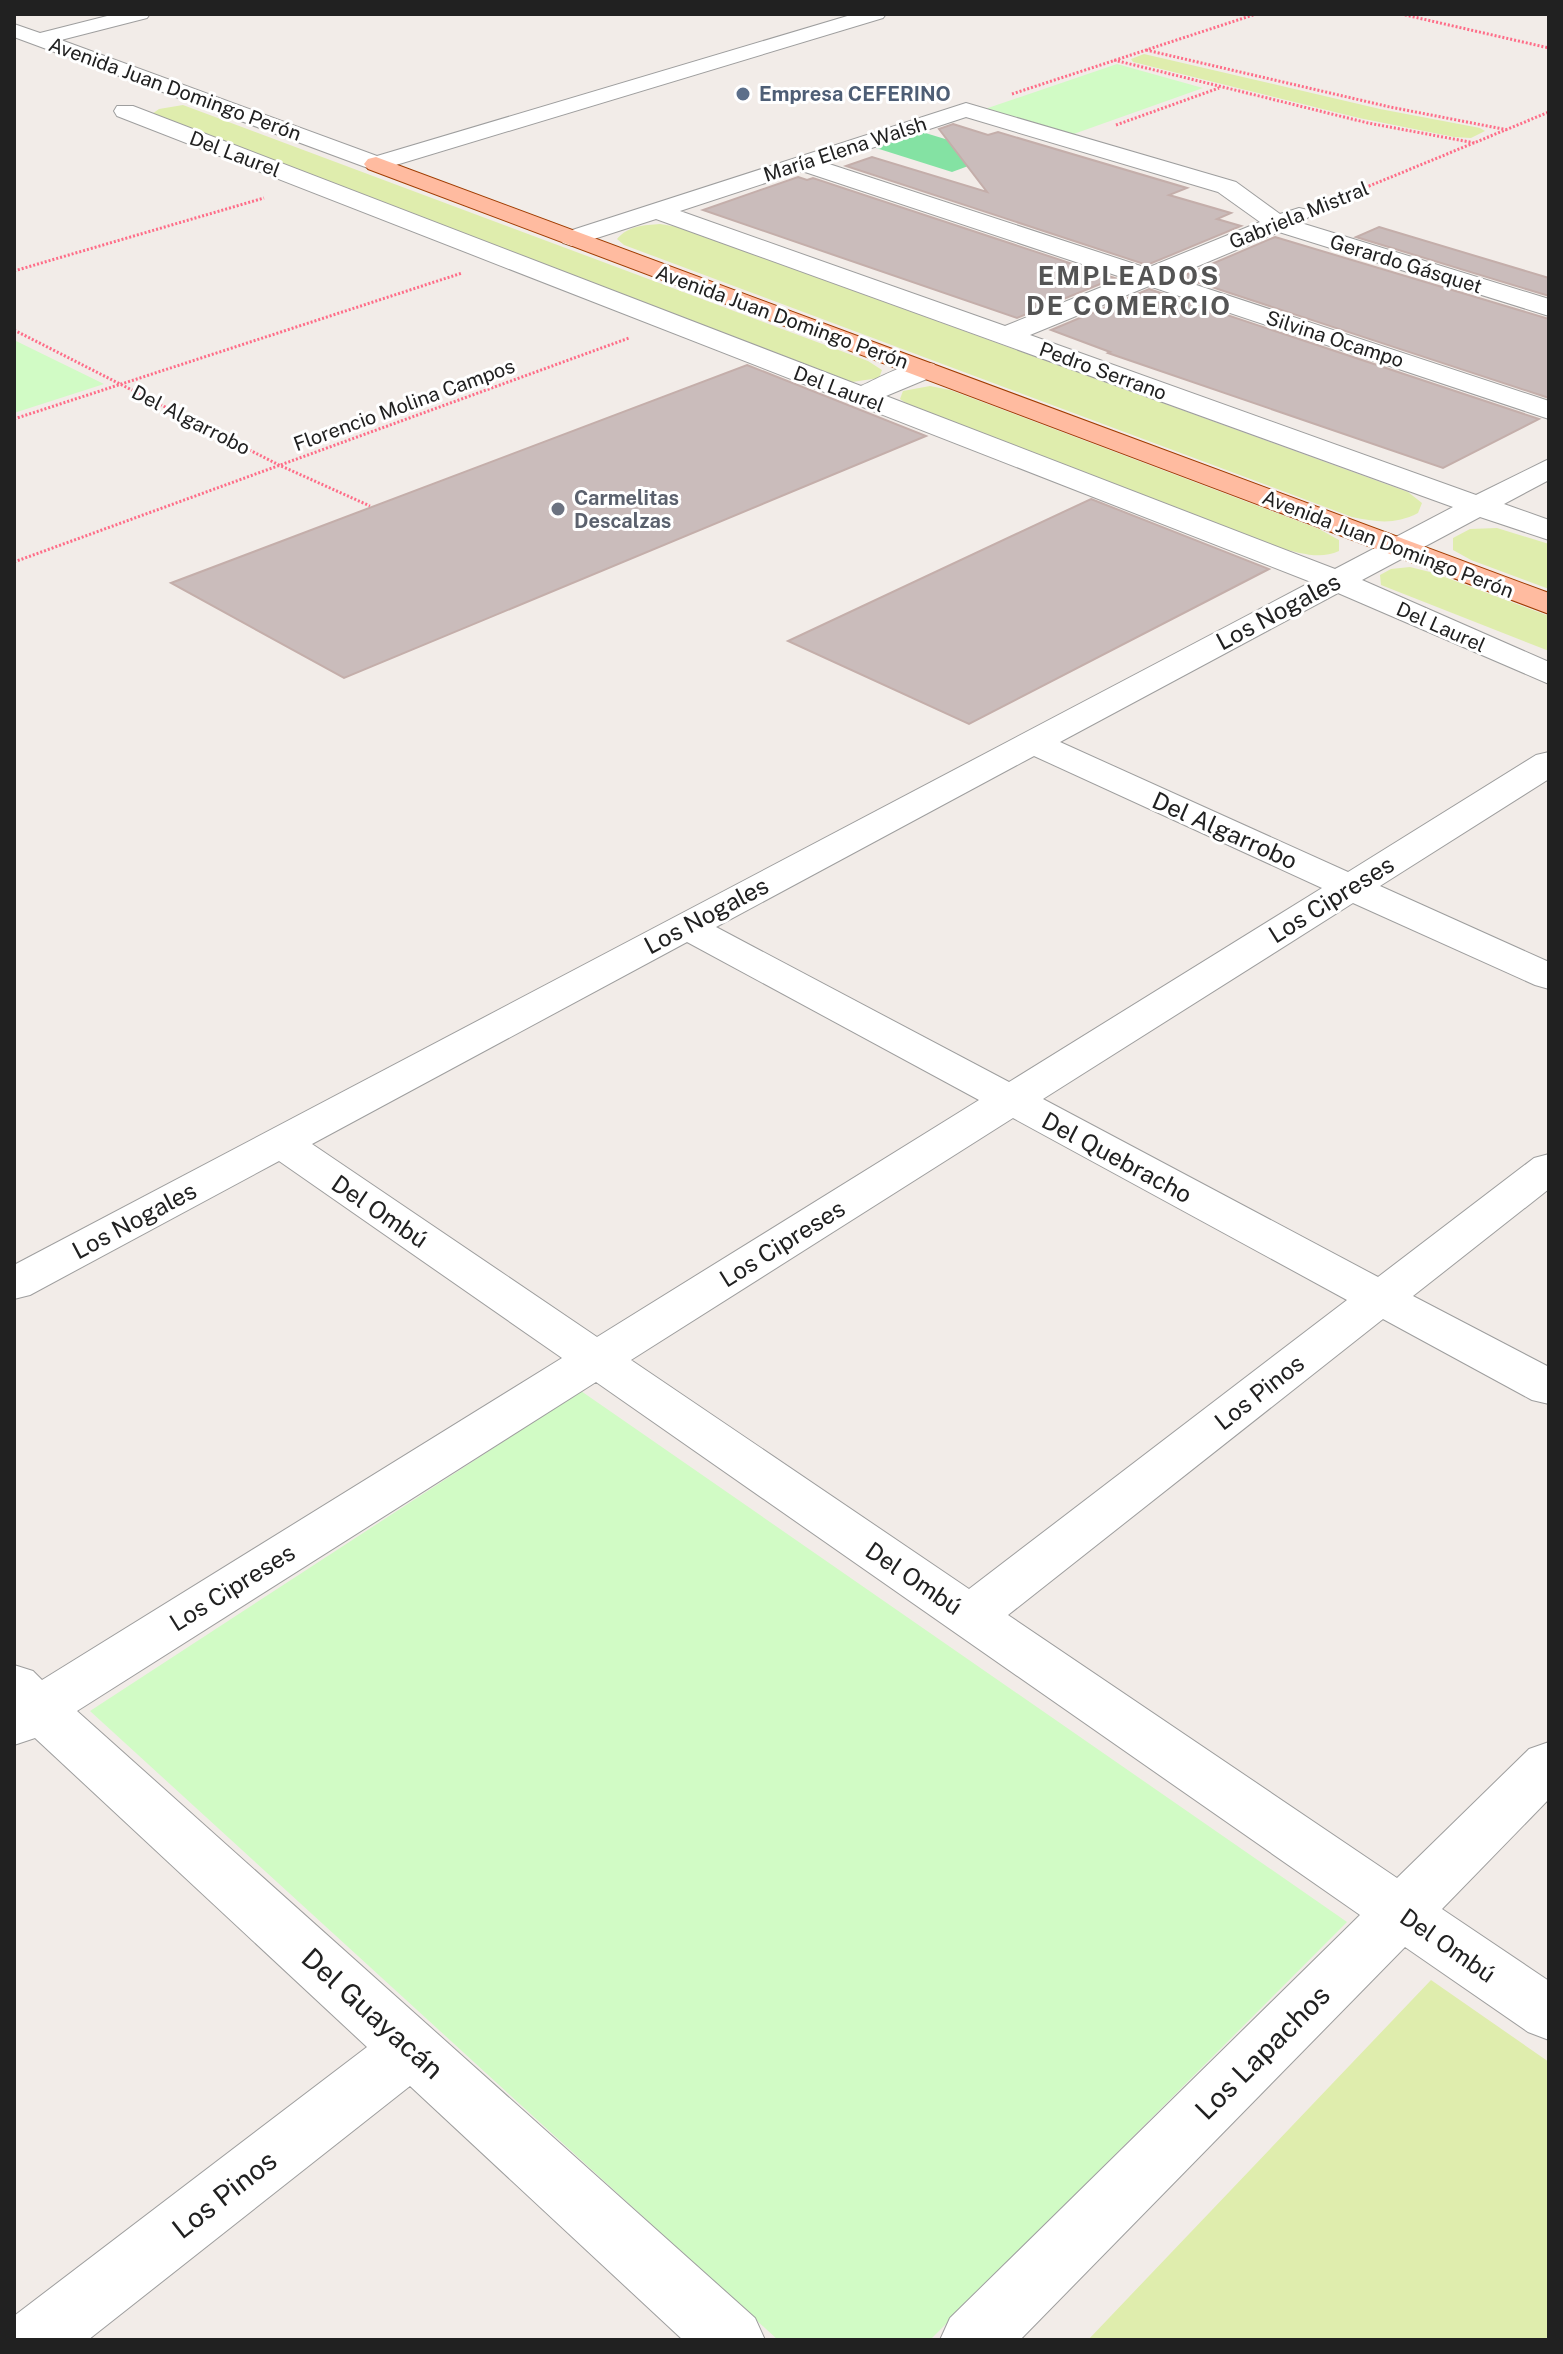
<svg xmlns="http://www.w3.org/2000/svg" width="1563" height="2354" font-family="'Public Sans',sans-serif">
<rect width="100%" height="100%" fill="#f2ece8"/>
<path fill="#dfedad" d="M1144 54 1380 109 1480 128 1485 131 1471 138 1454 137 1359 118 1133 62 1131 59Z
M183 105 868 361 882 370 879 378 852 382 152 114 159 109Z
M660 224 678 227 1408 492 1422 503 1418 513C1395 525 1376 522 1352 517L624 245 617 239C628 226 644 225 660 224Z
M930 386 950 390 1319 529 1339 540V551C1320 560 1300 553 1280 548L910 406 900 399 903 391Z
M1497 528 1549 544V589L1471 560 1453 550V538L1470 529Z
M1410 567 1434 573 1549 616V651L1381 585 1380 575 1391 569Z
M1431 1980 1549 2062V2340H1088Z"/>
<path fill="#d1fbc5" d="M1117 64 1203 88 1068 136 982 110Z
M14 340 104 384 14 413Z
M581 1391 1347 1922 930 2340H778L90 1711Z"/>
<path fill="#84e2a3" d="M922 132 998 155 952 172 876 148Z"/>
<path fill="#cabcbb" stroke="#c4aeaa" stroke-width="2" d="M953 124 988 135 998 132 1187 188 1169 195 1231 213 1217 219 1241 226 1147 265 846 166 872 157 987 192 939 129Z
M798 177 807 180 813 178 1115 278 1017 318 703 210Z
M1379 227 1549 278V296L1356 237Z
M1275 237 1549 319V398L1181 277Z
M1149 289 1539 419 1443 468 1108 353 1110 352 1051 330Z
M747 365 926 436 344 678 171 583Z
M1091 499 1269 569 969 724 788 641Z"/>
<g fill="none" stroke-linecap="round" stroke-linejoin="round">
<g stroke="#9e9e9e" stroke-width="2">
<path id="minor" d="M115 14H150L147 18 61 40 377 156 854 14H886L883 18 376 171 14 37V24L40 33Z
M966 103 1236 182 1280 214 1299 208 1308 210 1311 215 1301 223 1549 299V316L1279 232 1172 277 1549 401V419L1149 286 1030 335 1476 495 1549 459V480L1504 504 1549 520V540L1480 517 1362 580 1549 662V684L1338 593 1060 742 1348 872 1536 755 1549 752V779L1380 886 1549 962V989L1535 985 1353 903 1043 1099 1378 1277 1534 1158 1549 1154V1189L1413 1296 1549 1367V1404L1532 1400 1383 1319 1008 1615 1397 1878 1529 1749 1549 1742V1799L1442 1909 1549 1981V2040L1528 2032 1405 1947 1020 2340H940L950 2318 1360 1915 596 1382 77 1711 755 2318 765 2340H683L410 2086 88 2340H14V2316L367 2047 35 1738 14 1745V1665L33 1671 42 1680 562 1358 279 1161 30 1295 14 1299V1265L1311 582 117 116 114 111 117 106H133L861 386C882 377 911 358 934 364L938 370 934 376 886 396 1335 569 1453 507 656 219 572 246 563 243 559 238 563 233ZM966 117 1218 192 1260 222 1147 268 826 163ZM802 171 1124 278 1005 326 680 211ZM1034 756 1322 888 1009 1082 716 927ZM687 942 979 1100 597 1337 312 1144ZM1013 1118 1347 1300 969 1589 631 1360Z"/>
</g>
<g stroke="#9f3c00" stroke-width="2">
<path id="major" d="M376 157 1549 593V614L368 169 364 164 368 159Z"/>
</g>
<path stroke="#fe6d88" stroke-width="3" stroke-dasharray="2 2" stroke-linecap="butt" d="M1401 14 1549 48
M1146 50 1390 107 1508 130
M1114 60 1368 123 1475 143
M1012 94 1256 14
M1116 125 1219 88
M1328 203 1549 112
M14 271 264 198
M14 330 279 465 370 506
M14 419 462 273
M14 562 629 338"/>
<use href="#minor" fill="#fff" fill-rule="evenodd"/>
<use href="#major" fill="#ffbba0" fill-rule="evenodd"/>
</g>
<circle fill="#5c6f8a" stroke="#fff" stroke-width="3" cx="743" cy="94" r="8"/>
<circle fill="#6b7280" stroke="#fff" stroke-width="3" cx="558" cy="509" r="8"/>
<g text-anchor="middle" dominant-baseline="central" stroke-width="6" stroke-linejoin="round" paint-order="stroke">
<g font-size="20" fill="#212121" stroke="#fff">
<text transform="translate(175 89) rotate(20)">Avenida Juan Domingo Perón</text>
<text transform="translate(845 149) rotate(-18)">María Elena Walsh</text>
<text transform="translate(235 154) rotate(21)">Del Laurel</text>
<text transform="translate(1299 215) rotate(-22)">Gabriela Mistral</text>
<text transform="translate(1406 264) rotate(17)">Gerardo Gásquet</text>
<text transform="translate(782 317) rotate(20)">Avenida Juan Domingo Perón</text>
<text transform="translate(1335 339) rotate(18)">Silvina Ocampo</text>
<text transform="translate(1103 371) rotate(20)">Pedro Serrano</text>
<text transform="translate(839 389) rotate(21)">Del Laurel</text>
<text transform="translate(404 405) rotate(-20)">Florencio Molina Campos</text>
<text transform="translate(191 420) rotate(27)">Del Algarrobo</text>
<text transform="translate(1388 544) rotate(21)">Avenida Juan Domingo Perón</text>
<text transform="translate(1441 627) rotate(24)">Del Laurel</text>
</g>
<g font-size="20" font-weight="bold" fill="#4e5e75" stroke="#fff" text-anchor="start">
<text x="759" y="94">Empresa CEFERINO</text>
</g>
<g font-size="20" font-weight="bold" fill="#5b616d" stroke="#fff" text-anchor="start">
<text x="574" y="498">Carmelitas<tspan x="574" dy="23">Descalzas</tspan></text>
</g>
<g font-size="24" fill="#212121" stroke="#fff">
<text transform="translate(1278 611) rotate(-28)">Los Nogales</text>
<text transform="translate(1225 830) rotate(24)">Del Algarrobo</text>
<text transform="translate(1331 899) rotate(-32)">Los Cipreses</text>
<text transform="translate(706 915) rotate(-28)">Los Nogales</text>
<text transform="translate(1117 1157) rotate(28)">Del Quebracho</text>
<text transform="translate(380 1211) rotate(34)">Del Ombú</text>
<text transform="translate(134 1220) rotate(-28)">Los Nogales</text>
<text transform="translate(782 1243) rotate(-32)">Los Cipreses</text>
<text transform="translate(1259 1392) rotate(-38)">Los Pinos</text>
<text transform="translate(914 1578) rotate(34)">Del Ombú</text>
<text transform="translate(232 1587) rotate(-32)">Los Cipreses</text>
<text transform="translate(1448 1945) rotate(35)">Del Ombú</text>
</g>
<g font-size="26" font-weight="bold" letter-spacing="2" fill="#545454" stroke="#fff">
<text x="1129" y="275">EMPLEADOS<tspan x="1129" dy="30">DE COMERCIO</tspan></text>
</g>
<g font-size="28" fill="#212121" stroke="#fff">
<text transform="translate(373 2013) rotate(42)">Del Guayacán</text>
<text transform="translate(1262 2052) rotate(-45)">Los Lapachos</text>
<text transform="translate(224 2194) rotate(-38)">Los Pinos</text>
</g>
</g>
<rect width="1563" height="2354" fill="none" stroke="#212121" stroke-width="32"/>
</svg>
